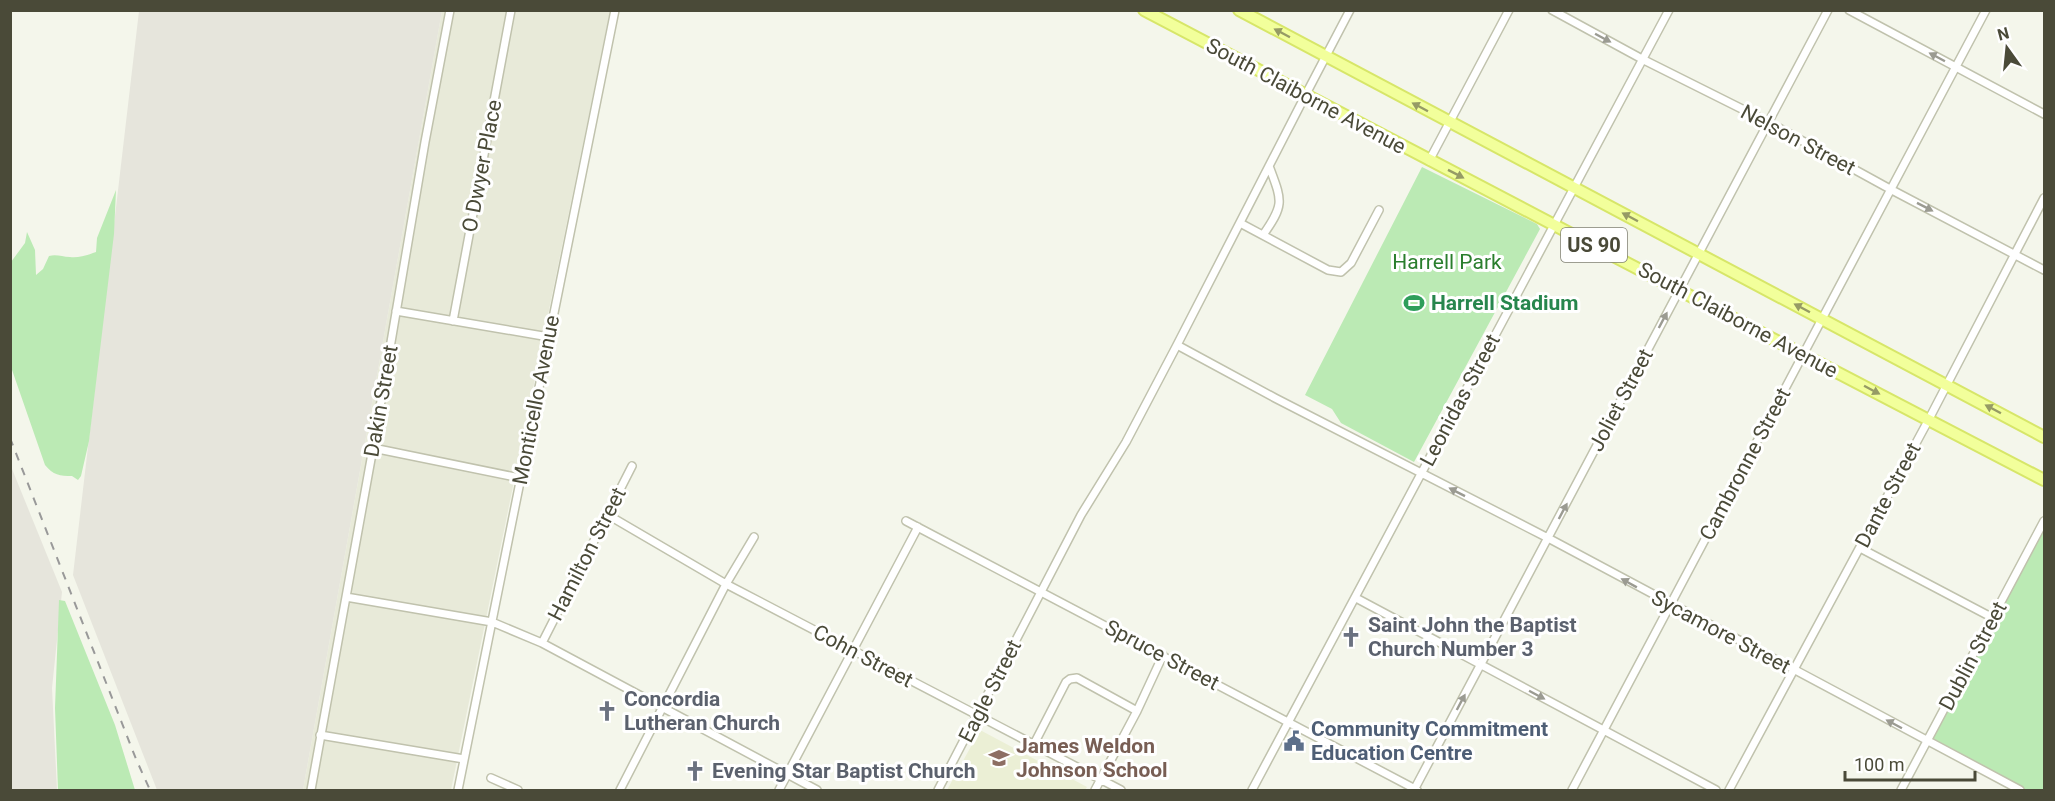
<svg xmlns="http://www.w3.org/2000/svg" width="2055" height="801" font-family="Roboto,sans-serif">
<rect width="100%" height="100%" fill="#f4f6eb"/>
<path fill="#e8ead9" d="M442 11H610L451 790H303Z"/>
<path fill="#e6e5dc" d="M139 11H442L303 790H157L73 575Z
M10 464 62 592 52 688 57 790H11Z"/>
<path fill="#ebefd5" d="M980 730 1087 787 1085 790H947Z"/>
<path fill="#bbeab4" d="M1422 167 1537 224 1540 229 1414 462 1341 423 1332 409 1305 395Z
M116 190 114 234 89 441 81 476 78 480 72 476C60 476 53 475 45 465L11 367V262L25 243 27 232 35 250 36 275 43 269 49 256C57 254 62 257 70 257 79 258 88 255 96 252L97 238Z
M2044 521V790H2020L1927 741Z
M59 600 65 601 115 725 135 790H58L55 708Z"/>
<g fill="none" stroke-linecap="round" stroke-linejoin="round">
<g stroke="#c0c2ad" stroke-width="10">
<path id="minor" d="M1552 10 1642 59 1768 122 1890 189 2044 270
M1849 10 2044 114
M1429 161 1509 10
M1240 223 1328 270 1341 272 1351 263 1379 210
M1263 235C1285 204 1282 201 1269 166
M396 311 549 337
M453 321 511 10
M1177 345 1275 398 1548 538 2020 790
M373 448 520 478
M608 515 726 584 1121 790
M906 521 1417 790
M1860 548 1993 618
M346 597 492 622 542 643 817 790
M1356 598 1716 790
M542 643 632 466
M320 735 464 759
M1033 746 1066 682 1070 679 1077 678 1137 711
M491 778 518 790
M311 790 373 448 425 142 450 10
M458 790 615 10
M620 790 726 584 754 537
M779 790 918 527
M938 790 1081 515 1126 442 1177 345 1305 96 1350 10
M1095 790 1137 711 1163 655
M1252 790 1669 10
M1414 790 1828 10
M1572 790 1986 10
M1729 790 1929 419 2044 198
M1901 790 2044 521"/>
</g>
<g stroke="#d7e669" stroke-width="14">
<path id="primary" d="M1144 10C1443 169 1744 323 2044 480
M1239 10 2044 437"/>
</g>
<use href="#minor" stroke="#fff" stroke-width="7"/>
<use href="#primary" stroke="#f2ff9b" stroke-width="10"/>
<path stroke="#999" stroke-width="2" stroke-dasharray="8 8" stroke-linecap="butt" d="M10 438 136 759 150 790"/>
</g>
<defs><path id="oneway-solid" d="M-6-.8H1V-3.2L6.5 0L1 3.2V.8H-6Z" transform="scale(1.5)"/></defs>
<g fill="#969b65">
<use href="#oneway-solid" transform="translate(1282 33) rotate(-152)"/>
<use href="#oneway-solid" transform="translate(1420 107) rotate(-152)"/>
<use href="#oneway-solid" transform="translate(1456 174) rotate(27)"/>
<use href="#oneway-solid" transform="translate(1630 217) rotate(-152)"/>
<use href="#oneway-solid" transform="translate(1802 308) rotate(-152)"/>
<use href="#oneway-solid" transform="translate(1872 390) rotate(28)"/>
<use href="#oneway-solid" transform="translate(1993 409) rotate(-152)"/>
</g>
<g fill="#9b9b92">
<use href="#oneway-solid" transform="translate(1603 38) rotate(28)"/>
<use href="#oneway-solid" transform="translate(1937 57) rotate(-152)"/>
<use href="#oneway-solid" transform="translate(1925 207) rotate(27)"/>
<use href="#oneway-solid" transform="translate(1663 320) rotate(-62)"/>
<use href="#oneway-solid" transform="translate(1457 492) rotate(-153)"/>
<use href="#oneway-solid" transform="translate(1563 511) rotate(-62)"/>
<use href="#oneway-solid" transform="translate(1629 583) rotate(-151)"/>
<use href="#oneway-solid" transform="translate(1537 695) rotate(28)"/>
<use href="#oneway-solid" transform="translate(1461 702) rotate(-62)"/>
<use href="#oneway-solid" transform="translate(1894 724) rotate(-152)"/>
</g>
<defs>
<g id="stadium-bare" transform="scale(1.62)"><path d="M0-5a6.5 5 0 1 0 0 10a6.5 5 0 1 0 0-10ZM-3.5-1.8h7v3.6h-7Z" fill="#2e9e5b" stroke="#fff" stroke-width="2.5" paint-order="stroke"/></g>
<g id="church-bare" transform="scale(1.62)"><path d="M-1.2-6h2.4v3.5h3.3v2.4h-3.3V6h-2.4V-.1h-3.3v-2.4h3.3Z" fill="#6b7280" stroke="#fff" stroke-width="2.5" paint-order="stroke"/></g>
<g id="civic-bare" transform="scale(1.62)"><path d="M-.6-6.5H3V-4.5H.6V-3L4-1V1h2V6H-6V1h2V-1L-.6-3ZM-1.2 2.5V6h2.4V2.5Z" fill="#5c6f8a" stroke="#fff" stroke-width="2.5" paint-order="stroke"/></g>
<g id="school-bare" transform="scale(1.62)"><path d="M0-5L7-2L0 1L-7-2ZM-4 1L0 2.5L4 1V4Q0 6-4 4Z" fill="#8d6e63" stroke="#fff" stroke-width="2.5" paint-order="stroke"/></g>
</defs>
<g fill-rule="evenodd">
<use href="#stadium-bare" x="1414" y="303"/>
<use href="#church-bare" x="1351" y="637"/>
<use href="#church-bare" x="607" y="711"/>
<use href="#civic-bare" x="1294" y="741"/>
<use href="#school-bare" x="999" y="758"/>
<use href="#church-bare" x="695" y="771"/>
</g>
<g text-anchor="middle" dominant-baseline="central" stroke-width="6" stroke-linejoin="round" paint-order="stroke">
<rect fill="#fff" stroke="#808074" stroke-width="1.5" x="1561" y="228" width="66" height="34" rx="4.5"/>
<g font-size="20" font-weight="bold" fill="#4a4a38">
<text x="1594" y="245">US 90</text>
</g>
<g font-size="21" fill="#4a4a38" stroke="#fff">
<text transform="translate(1306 96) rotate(28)">South Claiborne Avenue</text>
<text transform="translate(1798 140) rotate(28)">Nelson Street</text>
<text transform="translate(482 166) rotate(-79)">O Dwyer Place</text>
<text transform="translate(1738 320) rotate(28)">South Claiborne Avenue</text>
<text transform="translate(536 400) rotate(-79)">Monticello Avenue</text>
<text transform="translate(1460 400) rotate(-62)">Leonidas Street</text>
<text transform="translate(1621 400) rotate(-62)">Joliet Street</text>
<text transform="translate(381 401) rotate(-80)">Dakin Street</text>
<text transform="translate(1745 464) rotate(-62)">Cambronne Street</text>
<text transform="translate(1888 495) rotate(-62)">Dante Street</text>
<text transform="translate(587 554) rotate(-63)">Hamilton Street</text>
<text transform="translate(1721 632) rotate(28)">Sycamore Street</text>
<text transform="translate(1162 655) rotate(28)">Spruce Street</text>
<text transform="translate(863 656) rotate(28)">Cohn Street</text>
<text transform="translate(1973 656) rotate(-62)">Dublin Street</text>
<text transform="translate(990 691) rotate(-63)">Eagle Street</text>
</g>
<g font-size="21" fill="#2a7e2d" stroke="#fff">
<text x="1447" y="262">Harrell Park</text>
</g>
<g font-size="21" font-weight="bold" fill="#27864d" stroke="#fff" text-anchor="start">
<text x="1431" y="303">Harrell Stadium</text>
</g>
<g font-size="21" font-weight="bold" fill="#5b616d" stroke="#fff" text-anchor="start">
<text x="1368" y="625">Saint John the Baptist<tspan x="1368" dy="24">Church Number 3</tspan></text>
<text x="624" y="699">Concordia<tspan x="624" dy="24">Lutheran Church</tspan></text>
<text x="712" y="771">Evening Star Baptist Church</text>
</g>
<g font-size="21" font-weight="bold" fill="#4e5e75" stroke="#fff" text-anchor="start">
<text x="1311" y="729">Community Commitment<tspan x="1311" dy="24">Education Centre</tspan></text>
</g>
<g font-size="21" font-weight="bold" fill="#785e54" stroke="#fff" text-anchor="start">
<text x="1016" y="746">James Weldon<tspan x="1016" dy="24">Johnson School</tspan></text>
</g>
</g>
<rect width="2055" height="801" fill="none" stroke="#4a4a38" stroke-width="24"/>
<g transform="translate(2007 48) rotate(345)" stroke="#ffffff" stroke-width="4.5" paint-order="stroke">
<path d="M0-4.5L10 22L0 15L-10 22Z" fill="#4a4a38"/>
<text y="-9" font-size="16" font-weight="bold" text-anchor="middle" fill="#4a4a38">N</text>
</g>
<path d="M1845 771v9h130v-9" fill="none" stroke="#4a4a38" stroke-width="3"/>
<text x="1854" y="771" font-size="18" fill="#4a4a38" stroke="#ffffff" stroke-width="4.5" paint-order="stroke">100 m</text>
</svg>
